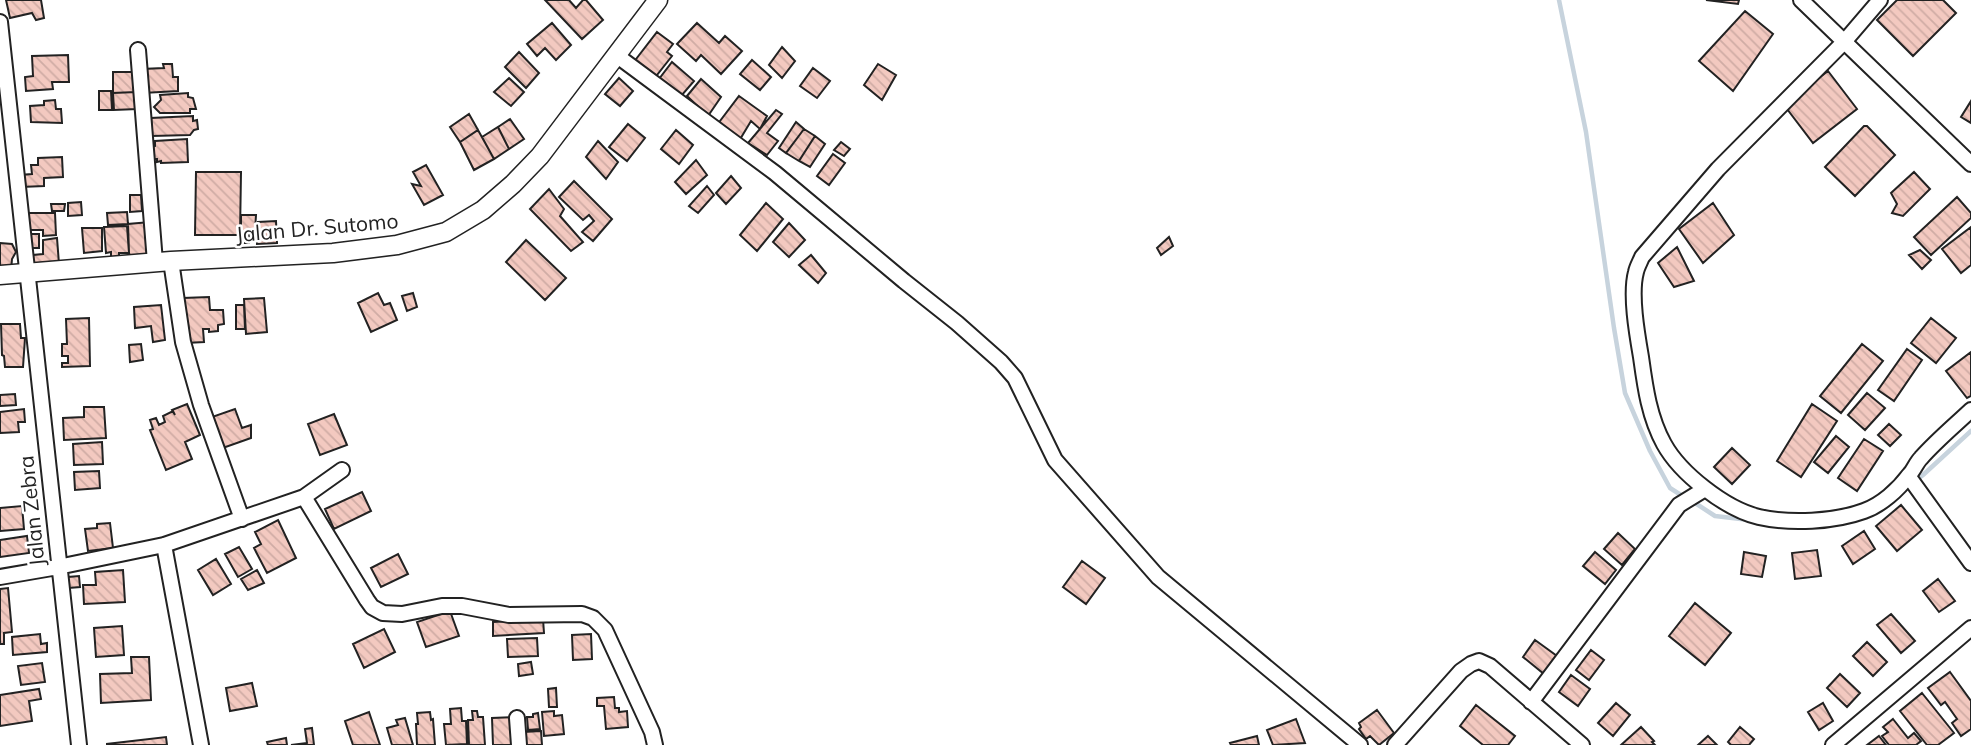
<svg xmlns="http://www.w3.org/2000/svg" width="1971" height="745" font-family="Mulish,sans-serif">
<defs>
<pattern id="building-back-hatch" width="6" height="6" patternUnits="userSpaceOnUse" patternTransform="scale(1.75)"><rect width="6" height="6" fill="#f3c9c0"/><path d="M-1 5l2 2M0 0l6 6M5-1l2 2" fill="none" stroke="#d0aca5"/></pattern>
</defs>
<rect width="100%" height="100%" fill="#fff"/>
<g fill="none" stroke-linecap="round" stroke-linejoin="round">
<path stroke="#c7d3dd" stroke-width="4.5" d="M1559 0 1586 132 1614 328 1625 393 1650 451 1670 488 1684 497
M1914 482 1923 475 1971 431
M1692 501 1715 516 1749 520"/>
</g>
<path fill="url(#building-back-hatch)" stroke="#222" stroke-width="2" d="M6 0H41L44 18 36 20 32 13 10 18Z
M545 0H569L576 8 583 0H586L603 20 582 39Z
M1706 0H1739L1738 4Z
M1897 0H1943L1956 13 1913 56 1877 20Z
M1745 11 1773 34 1733 91 1699 61Z
M552 23 571 45 556 60 545 48 537 56 527 44Z
M697 23 719 43 725 36 742 51 721 74 701 55 696 61 677 44Z
M657 32 673 44 667 52 672 56 653 80 633 63Z
M782 47 795 61 782 78 769 65Z
M519 52 539 73 526 88 505 67Z
M68 55 69 82H52L53 89 26 91 25 77 33 76 32 56Z
M752 60 771 77 760 90 740 74Z
M672 62 694 81 682 95 659 79Z
M163 64H172L173 77H178V91L143 93 142 69 164 68Z
M878 64 896 75 882 100 864 85Z
M813 68 830 81 817 98 800 86Z
M1828 71 1857 109 1813 143 1784 105Z
M113 72H136V92L113 93Z
M509 78 524 92 511 106 494 92Z
M619 78 633 91 620 106 605 94Z
M701 79 721 97 708 116 687 96Z
M99 91H111L112 110H99Z
M136 92 137 109 114 110 113 93Z
M188 93V97L193 98 196 109H190V113H160L154 107 161 100 160 95Z
M739 96 767 116 760 129 751 121 739 141 717 125Z
M55 100 56 109H61L62 123 31 122 30 106 44 105V101Z
M1971 101V123L1961 117Z
M776 110 782 114 767 133 778 141 767 155 748 143Z
M469 114 478 130 460 142 450 127Z
M193 116V121L197 120 198 129 194 130 190 135 152 136 151 118Z
M510 119 524 139 509 149 498 127Z
M796 122 804 129 786 153 779 148Z
M628 124 645 138 627 161 609 147Z
M1864 126H1867L1895 155 1855 196 1825 167Z
M498 127 509 149 494 159 482 137Z
M804 129 815 136 799 161 786 153Z
M478 130 494 159 474 170 460 142Z
M676 130 693 145 679 164 661 149Z
M815 136 825 144 810 167 799 161Z
M187 139 188 162 161 163V161L157 162V159H152L151 147 155 146V141Z
M598 141 618 162 606 179 586 157Z
M841 142 850 149 844 156 834 150Z
M833 154 845 163 829 185 817 176Z
M62 157 63 177 44 178V186L21 187 20 175 32 174 31 165H38V158Z
M696 160 707 175 686 194 675 182Z
M426 165 443 195 424 205 412 184 421 186 413 172Z
M196 172H241L240 235H195Z
M1914 172 1930 189 1903 216 1892 213 1897 204 1891 193Z
M731 176 741 188 726 204 716 193Z
M574 181 612 219 593 241 582 232 594 221 589 215 583 220 559 197Z
M707 186 714 195 698 213 689 206Z
M549 189 564 209 560 216 583 242 571 251 530 209Z
M130 195H141L142 211 130 212Z
M1957 197 1971 213V218L1931 255 1914 237Z
M81 202 82 215 68 216V203Z
M766 203 783 219 757 251 740 235Z
M1713 203 1734 235 1703 263 1679 229Z
M51 204H65L64 211H52Z
M127 212 128 224 108 225 107 213Z
M28 213H55L56 235 43 236V230H28Z
M241 215H256L255 231 249 232V243H241Z
M276 221 277 243 257 244 258 222Z
M150 222 154 261 132 262 129 253 128 224Z
M789 223 805 240 789 257 773 242Z
M127 226 129 253H119V260H111V252L106 253 104 227Z
M1971 227V265L1961 273 1942 249Z
M82 228H102V251L84 253Z
M29 234H39V248H29Z
M1169 237 1173 246 1161 255 1157 248Z
M57 238 59 264 33 266V255L43 254V240Z
M526 240 566 278 545 300 506 262Z
M0 243 12 244 16 252 12 259 11 271H0Z
M1677 247 1694 281 1674 287 1658 263Z
M1920 250 1931 260 1922 269 1909 255Z
M811 255 826 273 818 283 799 265Z
M378 293 384 305 390 303 397 320 371 332 358 303Z
M413 293 417 307 407 311 402 296Z
M209 297 210 310H223L224 324 218 325V331L209 332V329H203L204 342 186 343 183 298Z
M264 298 267 332 246 334 244 299Z
M161 305 165 340 153 342 151 326 135 328 134 307Z
M236 305H244L245 329H236Z
M89 318 90 366 62 367V363H68V356H62V344H67L66 319Z
M1931 318 1956 338 1936 363 1911 343Z
M1 324H20L21 338H25L23 367H5L4 356 2 355Z
M141 344 143 360 130 362 129 345Z
M1862 344 1883 361 1841 413 1820 396Z
M1907 349 1922 360 1894 401 1878 390Z
M1971 352V396L1967 398 1946 371Z
M1867 393 1885 408 1865 430 1848 415Z
M15 394 16 405 0 406V395Z
M187 404 200 435 185 442 192 459 166 470 150 430 153 429 150 420 156 418 159 425 165 422 163 416 173 411 175 415 172 410Z
M1812 404 1837 421 1801 477 1777 461Z
M84 407H104L106 438 64 440 63 418 84 417Z
M24 409 25 422H18L19 432 0 433V412Z
M235 409 242 428 251 425V438L220 449 209 418Z
M334 414 347 445 320 455 308 424Z
M1889 424 1901 435 1890 446 1878 435Z
M1836 436 1849 447 1828 473 1814 462Z
M1864 439 1883 451 1857 491 1838 478Z
M102 442 103 464 74 465 73 444Z
M1732 448 1750 465 1732 484 1714 467Z
M99 471 100 488 75 490 74 472Z
M362 492 371 511 334 529 325 509Z
M1901 505 1922 530 1897 551 1876 526Z
M22 506 24 529 0 531V508Z
M278 520 296 558 267 573 254 548 261 544 255 532Z
M110 523 113 548 88 551 85 529 97 528V524Z
M1864 531 1875 549 1853 564 1842 546Z
M1618 533 1635 549 1622 565 1604 549Z
M27 536 29 553 0 557V540Z
M239 547 252 569 238 577 225 554Z
M1817 550 1821 576 1795 579 1792 553Z
M1595 552 1616 570 1605 584 1583 566Z
M1744 552 1766 556 1762 577 1741 574Z
M398 554 408 574 381 587 371 568Z
M216 559 231 584 213 595 198 570Z
M1082 561 1105 578 1086 604 1063 587Z
M123 570 125 602 84 604 83 585H96L95 572Z
M257 570 264 583 248 590 241 579Z
M79 576 80 587 69 588 68 577Z
M1938 579 1955 601 1939 612 1923 591Z
M8 588 12 632 4 633V644H0V589Z
M1695 603 1731 633 1705 665 1669 636Z
M450 611 459 636 426 647 417 622Z
M1891 614 1915 641 1901 653 1877 625Z
M543 619 544 633 493 636V622Z
M122 626 124 655 96 657 94 628Z
M384 629 395 652 364 668 353 644Z
M40 634 41 644 47 643V652L13 655 12 637Z
M591 634 592 659 573 660 572 635Z
M537 638 538 656 508 657 507 639Z
M1535 640 1557 656 1544 674 1523 657Z
M1867 642 1887 662 1873 676 1853 656Z
M1591 650 1604 660 1589 680 1576 670Z
M131 657H149L151 700 101 703 100 674 132 673Z
M531 662 533 674 519 676 518 664Z
M42 663 45 682 21 685 18 666Z
M1950 672 1971 701V729L1961 736 1952 723 1957 719 1945 702 1941 705 1928 688Z
M1840 674 1860 693 1847 707 1827 688Z
M1571 675 1590 689 1578 706 1559 692Z
M252 683 257 706 230 711 226 688Z
M556 688 557 707H549L548 689Z
M39 689 41 699 29 701 32 721 0 726V695Z
M1922 693 1954 733 1938 745H1927L1900 711Z
M614 697 615 708H619V712L627 711 628 727 606 729 604 706H597V698Z
M1616 703 1630 715 1613 736 1598 723Z
M1823 703 1833 721 1819 730 1808 712Z
M1476 705 1515 736 1508 745H1483L1460 726Z
M461 708 462 721H466L467 744 446 745 444 724H451L450 709Z
M1377 710 1394 733 1379 745 1370 736 1366 739 1359 729 1361 727 1359 723Z
M472 711H477L478 717H483L485 745H469L468 720H473Z
M554 711V716L562 715 564 734 544 736 542 712Z
M369 712 380 745H353L345 721Z
M430 712 431 720 433 719 435 745H417L416 724H418L417 713Z
M538 713 540 729 528 730 527 717H533V714Z
M513 717 515 745H493L492 718Z
M405 718 413 745H392L387 728 398 725 396 720Z
M1296 719 1305 743 1273 745 1267 730Z
M1893 719 1908 738 1914 733 1921 741 1916 745H1889L1882 736 1888 732 1883 727Z
M1641 727 1654 741 1652 742 1655 745H1621Z
M1740 727 1754 739 1749 745H1731L1728 742Z
M312 728 314 745H291L307 743 305 729Z
M541 731 542 745H524L523 732Z
M1257 736 1259 745H1231L1230 743Z
M1708 736 1717 745H1698Z
M1879 736 1886 745H1867Z
M166 737 167 745H107V744Z
M286 738 287 745H268L267 742Z"/>
<g fill="none" stroke-linecap="round" stroke-linejoin="round">
<g stroke="#222" stroke-width="18">
<path id="minor" d="M1801 0 1971 164
M1880 0 1844 42 1718 169 1642 257C1640 262 1637 267 1636 272 1630 294 1637 334 1641 357 1645 386 1649 417 1664 444 1680 473 1725 509 1759 517 1790 524 1834 522 1864 511 1881 505 1898 490 1909 475 1914 470 1916 463 1921 458 1936 441 1954 426 1971 410
M0 22 79 745
M138 50 155 262
M616 55 775 173 904 281 957 323 1001 362 1015 378 1055 460 1158 577 1360 745
M171 261 183 342 201 405 242 519
M1909 477 1971 563
M304 497 367 600 372 607 383 613 402 614 442 606H462L509 615 582 614 593 618 605 630 652 732 655 745
M164 545 201 745
M0 577 58 567 164 545 304 497 342 470
M1531 702 1679 505 1705 489
M517 718 519 745
M1395 745 1461 671 1471 664 1479 661 1490 666 1582 745
M1833 745 1971 628"/>
</g>
<g stroke="#222" stroke-width="21">
<path id="tertiary" d="M0 275 171 261 333 253 397 245 446 232 483 210 513 184 540 156 658 0"/>
</g>
<use href="#minor" stroke="#fff" stroke-width="14"/>
<use href="#tertiary" stroke="#fff" stroke-width="18"/>
</g>
<g text-anchor="middle" dominant-baseline="central" stroke-width="5" stroke-linejoin="round" paint-order="stroke">
<g font-size="21" fill="#222" stroke="#fff">
<text transform="translate(317 227) rotate(-5)">Jalan Dr. Sutomo</text>
<text transform="translate(31 511) rotate(-96)">Jalan Zebra</text>
</g>
</g>
</svg>
